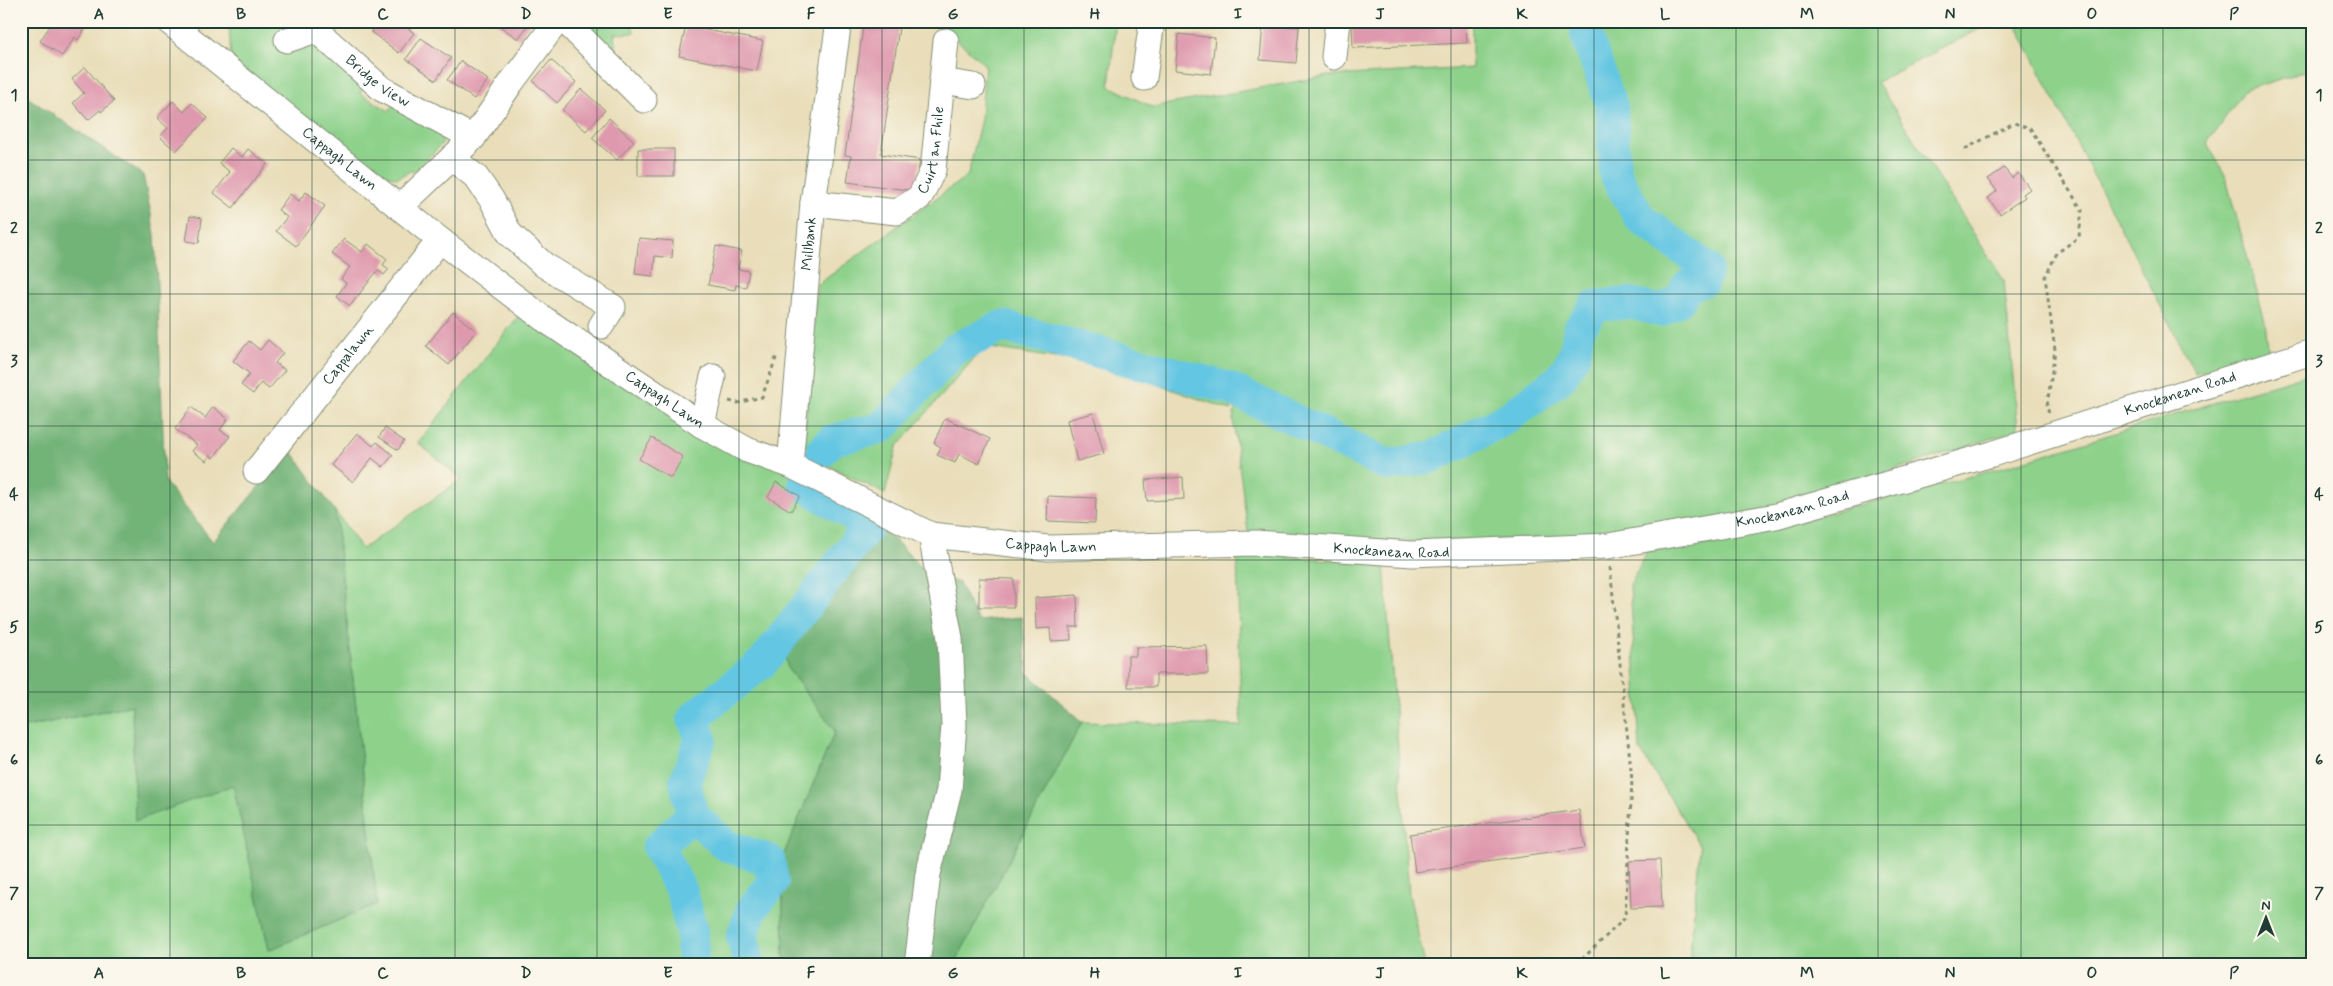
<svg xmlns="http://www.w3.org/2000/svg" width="2333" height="986" font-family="Mynerve,sans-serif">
<rect width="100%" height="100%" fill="#fbf7ec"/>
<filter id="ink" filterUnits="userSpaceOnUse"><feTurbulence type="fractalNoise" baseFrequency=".02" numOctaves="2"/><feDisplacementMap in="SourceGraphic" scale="10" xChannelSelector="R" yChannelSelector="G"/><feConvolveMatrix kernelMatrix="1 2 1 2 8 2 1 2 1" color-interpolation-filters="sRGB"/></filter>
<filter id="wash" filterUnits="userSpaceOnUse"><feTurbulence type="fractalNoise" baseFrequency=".0096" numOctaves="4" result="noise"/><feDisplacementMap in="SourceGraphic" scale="20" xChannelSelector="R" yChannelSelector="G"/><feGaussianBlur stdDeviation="1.12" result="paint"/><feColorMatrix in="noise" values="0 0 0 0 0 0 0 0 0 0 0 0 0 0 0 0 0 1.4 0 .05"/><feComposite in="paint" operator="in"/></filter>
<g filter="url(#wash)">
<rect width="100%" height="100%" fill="#e9deb9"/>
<path fill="#8dd18b" stroke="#568760" d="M229 21H278L283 27 282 35 305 44 319 47 364 87 360 93 389 111 393 105 446 134 441 137 443 143 415 171H410L398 178 385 175 231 64Z
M582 21H630L635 33 614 34 616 49 611 53Z
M930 21H1116L1109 86 1152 107 1328 76 1472 68V21H1995L1877 82 2004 281 2018 430 1769 510 1608 537 1391 542 1248 532 1233 419 1240 383 1231 410 1101 365 984 347 897 447 885 494 811 457 804 442 817 285 968 175 981 119 985 65 946 30Z
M2014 21H2312V69L2245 90 2207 143 2225 175 2265 322 2269 355 2195 373Z
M520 314 812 481 881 526 785 655 788 669 835 731 782 859 784 956 788 965H21V728L132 705 135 820 233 784 269 950 377 904 335 511 362 549 462 479 418 443Z
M2312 373V965H1689L1700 846 1640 750 1630 585 1647 551 1712 544 1987 472Z
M1237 553 1384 564 1409 894 1425 965H954L1082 722 1241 726Z"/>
<path fill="#72b377" stroke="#487856" d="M21 93 143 175 155 234 165 482 213 542 290 449 335 511 377 904 269 950 233 785 135 821 132 705 21 728Z
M881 526 926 572 959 583 978 621 1022 617 1027 672 1082 722 954 965H788L784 956 782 859 835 731 788 669 785 655Z"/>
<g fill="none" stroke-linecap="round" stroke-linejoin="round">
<path stroke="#64c6e2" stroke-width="32" d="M821 452 832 440 881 428 955 349 1003 326 1229 388 1388 465 1433 457 1509 417 1561 378 1574 356 1579 329 1595 306 1630 303 1661 311 1679 301 1687 286 1703 281 1707 268 1640 218 1615 174 1612 107 1586 34 1590 21
M692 815 658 847 682 892 692 932 693 965
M750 965 742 937 752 909 773 883 769 860 727 846 692 815 685 781 701 739 693 718 763 662 869 525 804 485"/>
</g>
<g id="blocks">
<path fill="#df99ae" d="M49 21H90L78 40 75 37 62 56 40 41 52 23Z
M379 21H398L414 33 399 53 371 32Z
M493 21H531L518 39Z
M864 21H900L881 154 920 160 915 191 847 182 851 156 845 155Z
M1466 21 1467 43 1353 48 1352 22Z
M1263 24 1299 27 1296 63 1260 60Z
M686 26 763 41 757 71 679 56Z
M1179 34 1215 38 1211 74 1175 70Z
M421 38 451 58 436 80 406 59Z
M551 60 576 82 557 103 533 81Z
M461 61 488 80 474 99 447 80Z
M85 67 114 101 101 112 100 110 88 120 73 103 84 93 72 79Z
M581 89 605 110 586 131 562 110Z
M173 101 184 112 192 103 208 118 176 151 160 137 168 128 157 118Z
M609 118 634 141 617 160 592 138Z
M231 148 242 157 248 149 267 164 233 208 214 193 230 172 219 163Z
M638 149H674V176H638Z
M2004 168 2012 178 2018 173 2030 189 2023 194 2025 197 2000 214 1988 198 1997 191 1988 179Z
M306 192 325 206 296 246 276 231 287 217 278 210 290 194 299 201Z
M190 216 202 218 199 243 186 241Z
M639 238 673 241 672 258 655 256 653 276 635 274Z
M344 239 362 252 368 244 387 259 383 265 389 269 384 275 378 270 350 306 337 296 346 283 341 279 350 267 332 254Z
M716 246 742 251 738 269 749 271 746 287 736 285 735 290 708 285Z
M453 312 476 331 449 365 426 346Z
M268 340 283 353 275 363 285 370 269 389 261 383 253 394 241 385 250 374 233 361 249 341 260 350Z
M191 407 205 418 213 407 228 419 220 430 230 436 213 458 210 455 206 461 192 451 197 445 175 429Z
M1093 413 1104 454 1077 461 1067 420Z
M945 418 990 439 979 464 959 454 955 463 937 455 941 447 934 443Z
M385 428 404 441 398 450 379 437Z
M357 433 373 446 377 442 393 455 383 467 372 458 353 482 331 465Z
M652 438 683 457 671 478 639 459Z
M1183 477 1184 499 1147 501 1145 480Z
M776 482 800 496 791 511 768 497Z
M1048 496 1096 498 1095 523 1047 521Z
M979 578 1014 579V607H979Z
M1077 595 1078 627H1070L1071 640 1051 641 1050 628 1036 629 1035 598Z
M1207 646 1208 674H1156V687H1128V656H1136V647Z
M1579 810 1585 848 1415 872 1410 834Z
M1660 860 1662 907 1631 908 1629 861Z"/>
</g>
</g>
<g filter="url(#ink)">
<use href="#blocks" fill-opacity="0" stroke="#848e76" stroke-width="1"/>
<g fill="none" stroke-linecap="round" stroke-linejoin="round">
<g stroke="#848e76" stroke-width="27">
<g id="minor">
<path id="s1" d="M168 21 440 240 544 319 602 358 702 425 747 450 790 465 931 535 1048 548 1256 543 1412 554 1608 546 1776 516 1992 454 2312 352"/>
<path d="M565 21 644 100"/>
<path id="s2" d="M287 40 316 30 382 89 473 138"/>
<path d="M1334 57 1338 21"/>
<path d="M1144 78 1152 21"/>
<path d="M942 81 973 86"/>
<path d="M452 158 476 177 492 200 510 234 544 265 613 307 601 326"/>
<path id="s3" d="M813 203 897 212 920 197 933 170 946 41"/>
<path d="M400 207 473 138 511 83 557 21"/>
<path d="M702 425 713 377"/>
<path id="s4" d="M790 465 813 203 839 21"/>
<path id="s5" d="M256 471 440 240"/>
<path d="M917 965 928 874 949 790 954 725 950 638 931 535"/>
</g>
</g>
<path stroke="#848e76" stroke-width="3" stroke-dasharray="4 4" stroke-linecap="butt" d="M1965 149 2014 123 2030 128 2082 210 2079 237 2057 253 2045 277 2055 350 2047 406 2049 414
M729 401 737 403 762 397 777 355
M1576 965 1625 918 1632 780 1610 567"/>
<use href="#minor" stroke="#fff" stroke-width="25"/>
</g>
</g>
<path fill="none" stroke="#1f3d34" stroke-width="1" stroke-opacity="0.55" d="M170 21V965M312 21V965M455 21V965M597 21V965M739 21V965M882 21V965M1024 21V965M1166 21V965M1309 21V965M1451 21V965M1594 21V965M1736 21V965M1878 21V965M2021 21V965M2163 21V965M21 160H2312M21 294H2312M21 426H2312M21 560H2312M21 692H2312M21 825H2312"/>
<g text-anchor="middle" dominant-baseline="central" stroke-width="4" stroke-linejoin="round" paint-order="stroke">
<g font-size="15" fill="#1f3d34" stroke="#fbf7ec">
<text stroke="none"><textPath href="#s2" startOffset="111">Bridge View</textPath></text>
<text stroke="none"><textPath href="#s3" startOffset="161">Cuirt an Fhile</textPath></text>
<text stroke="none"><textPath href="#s1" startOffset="220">Cappagh Lawn</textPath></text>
<text stroke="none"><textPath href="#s4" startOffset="222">Millbank</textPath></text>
<text stroke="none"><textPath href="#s5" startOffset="148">Cappalawn</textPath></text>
<text stroke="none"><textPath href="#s1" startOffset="2196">Knockanean Road</textPath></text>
<text stroke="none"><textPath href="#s1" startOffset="625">Cappagh Lawn</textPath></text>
<text stroke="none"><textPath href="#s1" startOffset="1791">Knockanean Road</textPath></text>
<text stroke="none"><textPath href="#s1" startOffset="1045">Cappagh Lawn</textPath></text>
<text stroke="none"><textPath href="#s1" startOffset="1386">Knockanean Road</textPath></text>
</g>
</g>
<rect width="2333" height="986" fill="none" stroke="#fbf7ec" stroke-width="55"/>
<g transform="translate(2266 918)" stroke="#fbf7ec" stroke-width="4" paint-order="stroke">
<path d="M0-4L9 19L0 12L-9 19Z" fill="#1f3d34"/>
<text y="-8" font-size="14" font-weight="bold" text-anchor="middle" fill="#1f3d34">N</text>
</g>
<rect x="28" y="28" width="2278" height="930" fill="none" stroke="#1f3d34" stroke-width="2"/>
<g font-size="16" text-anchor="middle" font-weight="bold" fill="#1f3d34">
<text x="99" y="19">A</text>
<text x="241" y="19">B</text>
<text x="383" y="19">C</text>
<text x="526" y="19">D</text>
<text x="668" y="19">E</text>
<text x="811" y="19">F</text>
<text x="953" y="19">G</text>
<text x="1095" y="19">H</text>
<text x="1238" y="19">I</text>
<text x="1380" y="19">J</text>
<text x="1522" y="19">K</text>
<text x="1665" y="19">L</text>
<text x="1807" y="19">M</text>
<text x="1950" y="19">N</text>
<text x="2092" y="19">O</text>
<text x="2234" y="19">P</text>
<text x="14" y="100">1</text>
<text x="2319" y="100">1</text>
<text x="14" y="233">2</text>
<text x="2319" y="233">2</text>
<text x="14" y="366">3</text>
<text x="2319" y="366">3</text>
<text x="14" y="499">4</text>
<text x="2319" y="499">4</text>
<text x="14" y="632">5</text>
<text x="2319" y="632">5</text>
<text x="14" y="765">6</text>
<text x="2319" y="765">6</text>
<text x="14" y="898">7</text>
<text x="2319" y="898">7</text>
<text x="99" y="978">A</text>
<text x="241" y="978">B</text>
<text x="383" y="978">C</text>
<text x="526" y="978">D</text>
<text x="668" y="978">E</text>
<text x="811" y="978">F</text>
<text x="953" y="978">G</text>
<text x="1095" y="978">H</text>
<text x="1238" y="978">I</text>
<text x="1380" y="978">J</text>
<text x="1522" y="978">K</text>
<text x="1665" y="978">L</text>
<text x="1807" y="978">M</text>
<text x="1950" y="978">N</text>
<text x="2092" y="978">O</text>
<text x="2234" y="978">P</text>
</g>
</svg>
